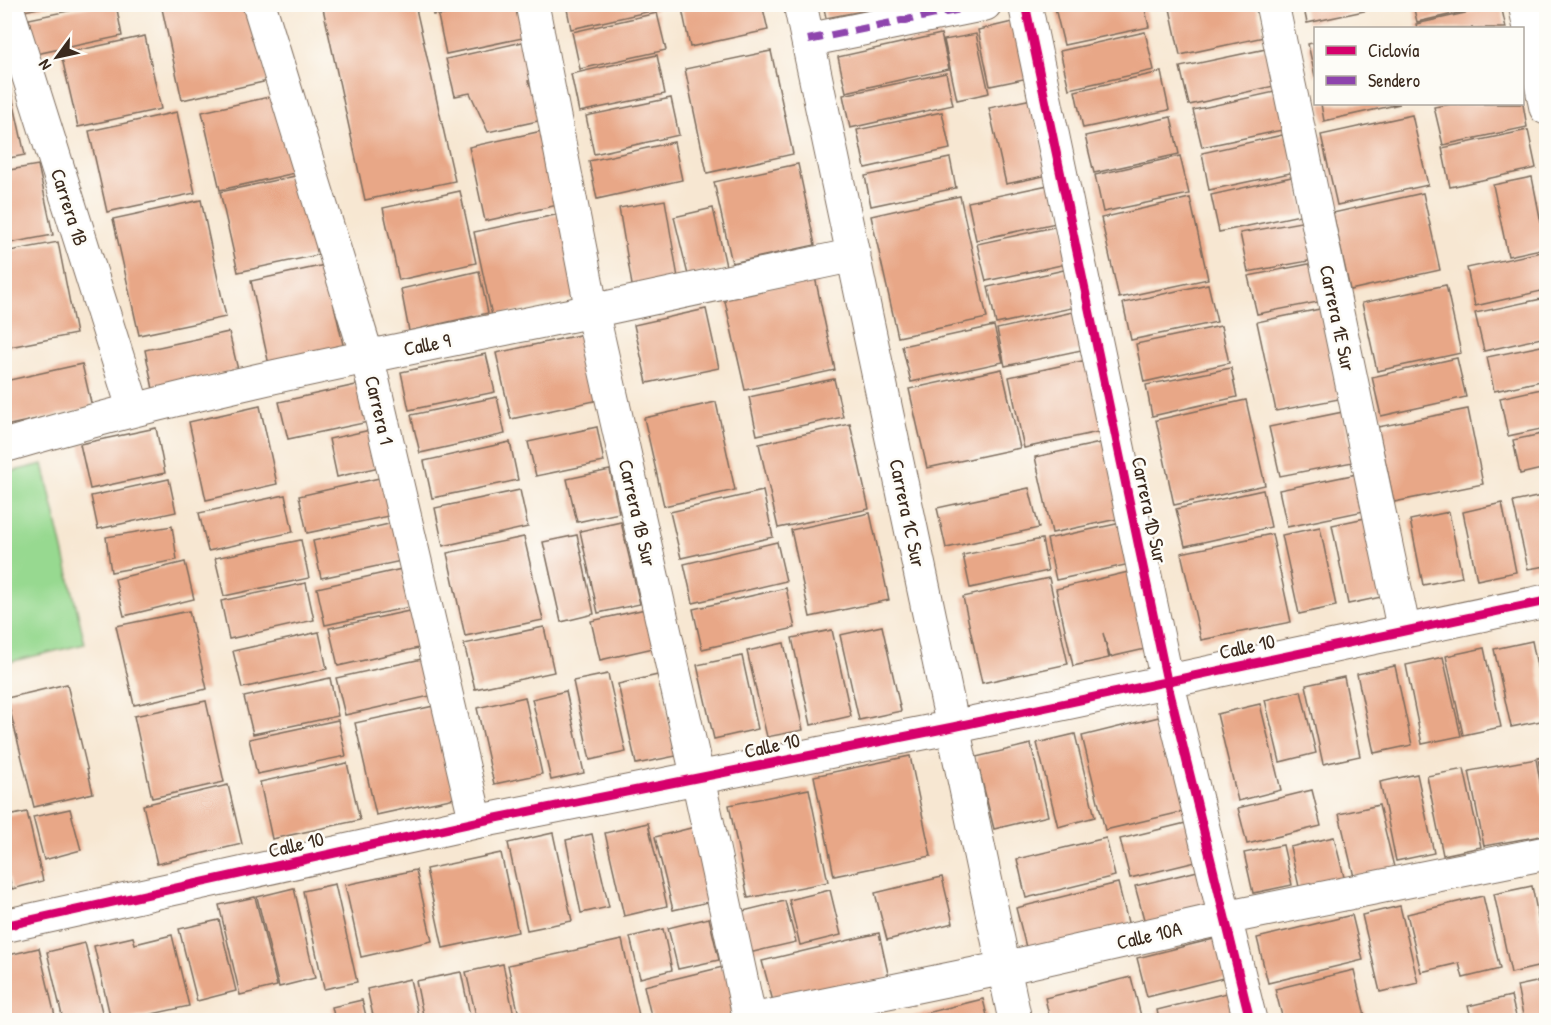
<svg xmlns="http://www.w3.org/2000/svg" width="1551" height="1025" font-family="'Patrick Hand',sans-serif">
<rect width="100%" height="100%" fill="#fdfcf7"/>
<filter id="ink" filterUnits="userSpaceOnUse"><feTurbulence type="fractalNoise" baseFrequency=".0167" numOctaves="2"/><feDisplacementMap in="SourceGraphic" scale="12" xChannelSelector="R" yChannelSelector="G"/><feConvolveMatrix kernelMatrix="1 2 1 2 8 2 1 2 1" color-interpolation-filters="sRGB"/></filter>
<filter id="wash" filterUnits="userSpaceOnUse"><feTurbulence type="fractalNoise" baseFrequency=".008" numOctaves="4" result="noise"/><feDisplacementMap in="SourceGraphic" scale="24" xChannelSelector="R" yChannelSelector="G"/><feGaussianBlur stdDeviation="1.35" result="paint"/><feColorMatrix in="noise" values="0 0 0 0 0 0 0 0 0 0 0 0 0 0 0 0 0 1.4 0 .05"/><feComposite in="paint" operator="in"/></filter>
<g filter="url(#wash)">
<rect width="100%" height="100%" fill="#f7e7d2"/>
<path fill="#97d990" stroke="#698257" stroke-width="1.5" d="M43 464 85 644 5 663V473Z"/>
<g id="blocks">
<path fill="#e8a787" d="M23 4H48V6L24 11Z
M102 4H116L122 36 36 54 29 19Z
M161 4H252L268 81 182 100Z
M322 4H415L455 181 365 200Z
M492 4H525L532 36 446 54 438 16Z
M566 4H655L656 10 571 29Z
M681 4H762L768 30 690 47Z
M823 4H889V6L826 18Z
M1070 4H1144L1149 27 1064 45 1055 8Z
M1169 4H1256L1264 37 1180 55Z
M1303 4H1388V6L1307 23Z
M431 5H476L433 15Z
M1413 5H1493L1417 22Z
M1501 5 1506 28H1417L1416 24Z
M657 13 666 50 580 69 572 32Z
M1021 20 1033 77 990 86 978 30Z
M1145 32 1154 70 1069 89 1060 51Z
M941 34 949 69 846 92 838 57Z
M976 34 989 93 957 100 944 40Z
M145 36 161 109 78 127 61 54Z
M532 40 540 78 528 81 547 119 488 132 470 93 455 96 446 59Z
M1316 42V76H1315L1308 44Z
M1266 49 1274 86 1189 105 1180 67Z
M771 51 793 154 707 173 685 69Z
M657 55 665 94 579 112 571 74Z
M4 59 25 155 4 159Z
M1161 72 1169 110 1083 128 1075 91Z
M946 73 953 105 850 128 843 95Z
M1279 91 1287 129 1202 147 1193 110Z
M278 95 295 173 220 190 202 112Z
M671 98 679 135 594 154 586 116Z
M1032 99 1049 175 1006 184 989 108Z
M1321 104H1400L1324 121Z
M1451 104H1523L1527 127 1443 145 1434 107Z
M177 112 195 193 107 212 89 131Z
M942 112 950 149 865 168 857 130Z
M1412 115 1428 185 1337 205 1321 135Z
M1171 117 1179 154 1094 173 1085 136Z
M1528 130 1536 168 1450 187 1442 148Z
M542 131 558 205 485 221 469 147Z
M1287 134 1295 172 1209 190 1202 153Z
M674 142 682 180 597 199 589 161Z
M1180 156 1189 194 1103 212 1095 175Z
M950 158 956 188 871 206 865 176Z
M798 164 815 245 732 263 714 182Z
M38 165 53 235 4 244V171Z
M300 175 318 255 238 272 220 192Z
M1296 176 1305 214 1219 232 1211 195Z
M1532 177 1546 248 1508 256 1493 185Z
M1053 184 1061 222 976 240 968 202Z
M460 191 476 263 399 280 383 208Z
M1423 193 1440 270 1350 290 1333 213Z
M960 196 987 318 898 337 871 216Z
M1190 198 1208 279 1119 298 1101 218Z
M201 200 226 317 139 335 113 219Z
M665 200 679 284 633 291 619 208Z
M713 208 726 266 688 275 674 217Z
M560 214 579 297 492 316 474 232Z
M1306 221 1314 260 1248 272 1240 233Z
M1063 225 1071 263 986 281 977 244Z
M58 242 76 334 4 348V252Z
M1546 251V290L1475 306 1467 268Z
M1314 263 1323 301 1257 314 1248 276Z
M325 265 344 349 269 365 251 281Z
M1073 268 1081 306 996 324 988 287Z
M479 271 488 313 409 331 401 289Z
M815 277 835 370 745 390 724 297Z
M1208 284 1217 322 1131 340 1123 303Z
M1446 285 1461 353 1377 371 1362 303Z
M1546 298V337L1484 351 1475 313Z
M706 309 719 368 647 383 634 325Z
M1320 309 1339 399 1276 411 1257 322Z
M1082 310 1091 348 1005 366 997 329Z
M994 326 1003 362 911 382 902 346Z
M1221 326 1229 363 1144 382 1136 344Z
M229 332 238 370 153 389 145 350Z
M584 334 599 400 511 419 496 353Z
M1546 345V380L1494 391 1487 357Z
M486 354 495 392 409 410 401 372Z
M1096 358 1112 429 1024 448 1009 377Z
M1457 358 1466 397 1381 416 1372 377Z
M82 364 92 407 5 426V381Z
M1231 368 1237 397 1152 416 1146 385Z
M1002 369 1020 448 927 468 909 389Z
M834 379 843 417 757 435 749 397Z
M365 383 373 421 288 439 279 402Z
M1546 388V428L1508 436 1500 398Z
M497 397 505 434 420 453 411 415Z
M1246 400 1265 485 1174 505 1156 420Z
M716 402 735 490 664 506 644 418Z
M260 406 277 484 206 500 189 422Z
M1468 409 1483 484 1394 502 1378 427Z
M1343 412 1353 462 1280 476 1269 427Z
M850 424 869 509 778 528 759 444Z
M597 427 604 462 536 476 528 442Z
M156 428 165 473 90 489 80 444Z
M375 429 383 466 337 477 329 439Z
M1546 433V468L1520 474 1513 440Z
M510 442 518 480 432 498 424 461Z
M1105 442 1122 518 1052 533 1035 457Z
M610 470 619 513 577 522 567 479Z
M1357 474 1364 511 1287 527 1279 490Z
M384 477 393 515 307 533 299 496Z
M169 479 176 512 98 529 91 496Z
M1029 488 1039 528 946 548 937 508Z
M520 490 528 527 443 546 435 508Z
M1263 490 1271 527 1185 546 1176 509Z
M763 491 773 537 681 558 670 512Z
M285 495 293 532 208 551 199 513Z
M1546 495V566L1528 569 1513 502Z
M1502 503 1516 572 1477 580 1463 512Z
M1449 512 1462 577 1423 585 1410 520Z
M870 513 889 600 810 617 791 530Z
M1370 517 1386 596 1348 604 1332 525Z
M398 522 406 560 321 578 313 541Z
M621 522 640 604 598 613 580 531Z
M1121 523 1130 564 1056 580 1047 539Z
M172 526 177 560 111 572 106 537Z
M1320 527 1336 606 1299 614 1282 535Z
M1272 534 1291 622 1201 640 1181 553Z
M577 535 594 614 561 622 543 542Z
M524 537 543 620 465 636 447 553Z
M1042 539 1048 571 970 588 963 555Z
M301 540 309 578 224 596 215 558Z
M777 542 786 581 693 603 684 564Z
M185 562 194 599 124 616 115 579Z
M402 569 410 607 325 625 317 588Z
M1137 570 1154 647 1110 657 1103 633 1109 658 1073 666 1056 589Z
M1049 578 1068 664 982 683 963 597Z
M306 583 314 620 229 639 221 601Z
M786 588 795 628 702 649 693 609Z
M650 608 658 647 600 660 591 621Z
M414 610 423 647 338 666 329 628Z
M189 611 207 689 134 705 116 626Z
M882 626 901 711 859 720 840 635Z
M544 627 554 672 475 689 464 644Z
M832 630 851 716 811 725 792 638Z
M319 632 327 669 242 688 233 651Z
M1546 635V660H1545L1541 637Z
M1532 641 1546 710V720L1511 727 1494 649Z
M784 643 803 730 767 737 747 651Z
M1484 648 1501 727 1463 735 1446 656Z
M742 656 758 729 714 739 697 665Z
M1443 657 1461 736 1422 744 1406 665Z
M422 659 430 696 345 715 336 678Z
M1395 666 1412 745 1374 753 1357 674Z
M608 674 626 752 590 760 573 681Z
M658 675 676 756 636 764 618 684Z
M1344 677 1360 756 1323 764 1306 685Z
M330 678 338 716 253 734 244 697Z
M67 684 93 793 34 807 7 698Z
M566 691 584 773 551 780 532 699Z
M1301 691 1316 753 1280 762 1265 700Z
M525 697 542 774 494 784 477 708Z
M206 701 224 782 152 798 134 716Z
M1260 704 1281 790 1238 801 1217 714Z
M434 706 455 798 376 815 355 723Z
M1167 715 1190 810 1105 830 1082 736Z
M338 720 346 756 257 774 249 739Z
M1075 734 1095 817 1058 827 1037 743Z
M1031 744 1048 816 994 829 976 757Z
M910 756 931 856 834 876 814 776Z
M1546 756V797H1545L1538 758Z
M1536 759 1546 814V835L1484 846 1469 771Z
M347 763 360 820 272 839 260 782Z
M1464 769 1481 847 1443 855 1427 776Z
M1417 774 1434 853 1396 861 1380 782Z
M228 785 242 844 157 864 143 805Z
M809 789 828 882 748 898 729 805Z
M1312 790 1321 826 1247 844 1238 808Z
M1379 805 1394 867 1354 877 1339 814Z
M70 809 81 850 44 860 33 817Z
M27 812 43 881 12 889 4 857V817Z
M1194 821 1204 860 1130 878 1120 839Z
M648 823 667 906 624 916 605 833Z
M699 826 717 900 673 910 655 837Z
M553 833 572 921 527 930 508 843Z
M592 834 609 907 581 913 566 840Z
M1334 837 1347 889 1302 900 1290 847Z
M1106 838 1115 876 1026 898 1017 859Z
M1283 845 1292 885 1253 893 1244 853Z
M501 853 518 932 443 948 426 869Z
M416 870 432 941 361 957 345 885Z
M1202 870 1211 908 1145 923 1135 886Z
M942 877 953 923 887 940 875 893Z
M1118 883 1131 934 1029 959 1016 908Z
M335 884 357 982 324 989 303 891Z
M1532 886 1546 956V965L1511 973 1494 894Z
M294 888 315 978 279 987 257 897Z
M830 890 841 935 800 945 789 900Z
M1483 896 1500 969 1463 978 1459 963 1421 972 1407 914Z
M255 897 277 986 240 995 219 905Z
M785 901 796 942 749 953 739 912Z
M1400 906 1418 983 1380 992 1362 915Z
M1352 915 1363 960 1268 983 1257 938Z
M709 918 719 960 678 969 668 928Z
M219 920 236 991 197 1001 179 929Z
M663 929 672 970 640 978 630 937Z
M879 933 889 978 774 1005 762 961Z
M172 935 189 1006 125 1020H111L94 946 133 937 135 944Z
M1218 938 1227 977 1147 997 1137 958Z
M622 940 640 1020H520L508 965Z
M85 943 104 1020H63L47 952Z
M39 948 56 1020H4V956Z
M503 964 515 1020H477L466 972Z
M727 966 740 1018 729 1020H652L644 986Z
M1354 970 1366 1020H1283L1275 989Z
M461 972 471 1020H424L416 981Z
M1131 977 1142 1020H1050L1045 998Z
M410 979 419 1020H374L367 989Z
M1546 980V1020H1524L1517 986Z
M1231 992 1238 1020H1159L1157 1010Z
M1511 996 1517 1020H1472L1468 1006Z
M983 999 988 1020H898Z
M362 1000 367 1020H335L332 1007Z"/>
</g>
</g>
<g filter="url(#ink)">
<use href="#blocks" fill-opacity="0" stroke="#7d6c5d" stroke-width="1.5"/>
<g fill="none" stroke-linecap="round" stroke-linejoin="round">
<g stroke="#7d6c5d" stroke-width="35">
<path id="street" d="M6 4 134 410
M259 4 367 356 476 822
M532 4 592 311 698 779 750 1020
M800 4 1015 1020
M1025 4 1167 681 1250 1020
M1272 4 1404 631
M1525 4 1546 108
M808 40 985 4
M4 446C197 388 395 351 592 311 679 293 766 273 854 255
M4 926 476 822 953 727 1546 601
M752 1020 1004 968 1225 918 1546 853"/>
</g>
<use href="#street" stroke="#fff" stroke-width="33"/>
<path stroke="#8e44ad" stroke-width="8" stroke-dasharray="15 8" stroke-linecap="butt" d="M808 40 985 4"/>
<g stroke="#fdfcf7" stroke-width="13">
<path id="cycleway" d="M1025 4 1167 681 1250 1020
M4 926 476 822 953 727 1546 601"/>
</g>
<use href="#cycleway" stroke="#d6006c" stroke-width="9"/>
</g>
</g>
<g text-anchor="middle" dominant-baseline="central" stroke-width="5" stroke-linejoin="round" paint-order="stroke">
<g font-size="20" fill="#3b2a1e" stroke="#fdfcf7">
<text transform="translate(70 207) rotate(72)">Carrera 1B</text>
<text transform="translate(1338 318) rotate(78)">Carrera 1E Sur</text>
<text transform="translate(427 344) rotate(-11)">Calle 9</text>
<text transform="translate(380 410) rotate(77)">Carrera 1</text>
<text transform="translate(1150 510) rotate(78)">Carrera 1D Sur</text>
<text transform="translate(638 513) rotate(77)">Carrera 1B Sur</text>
<text transform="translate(908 513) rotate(78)">Carrera 1C Sur</text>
<text transform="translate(1247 646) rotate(-12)">Calle 10</text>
<text transform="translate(772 745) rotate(-12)">Calle 10</text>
<text transform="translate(296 844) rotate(-13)">Calle 10</text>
<text transform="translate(1149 935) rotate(-13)">Calle 10A</text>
</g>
</g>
<rect width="1551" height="1025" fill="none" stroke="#fdfcf7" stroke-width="24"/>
<rect x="1314" y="27" width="210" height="78" fill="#fdfcf7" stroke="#afa8a0" stroke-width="1.5"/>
<rect x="1326" y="46" width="30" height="9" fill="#d6006c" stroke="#afa8a0" stroke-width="1.5"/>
<text x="1368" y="57" font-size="18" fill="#3b2a1e">Ciclovía</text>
<rect x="1326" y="76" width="30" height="9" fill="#8e44ad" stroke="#afa8a0" stroke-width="1.5"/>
<text x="1368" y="87" font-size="18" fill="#3b2a1e">Sendero</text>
<g transform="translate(57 57) rotate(237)" stroke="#fdfcf7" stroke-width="4.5" paint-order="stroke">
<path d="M0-4.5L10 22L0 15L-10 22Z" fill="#3b2a1e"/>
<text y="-9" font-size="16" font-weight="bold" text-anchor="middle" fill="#3b2a1e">N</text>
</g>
</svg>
